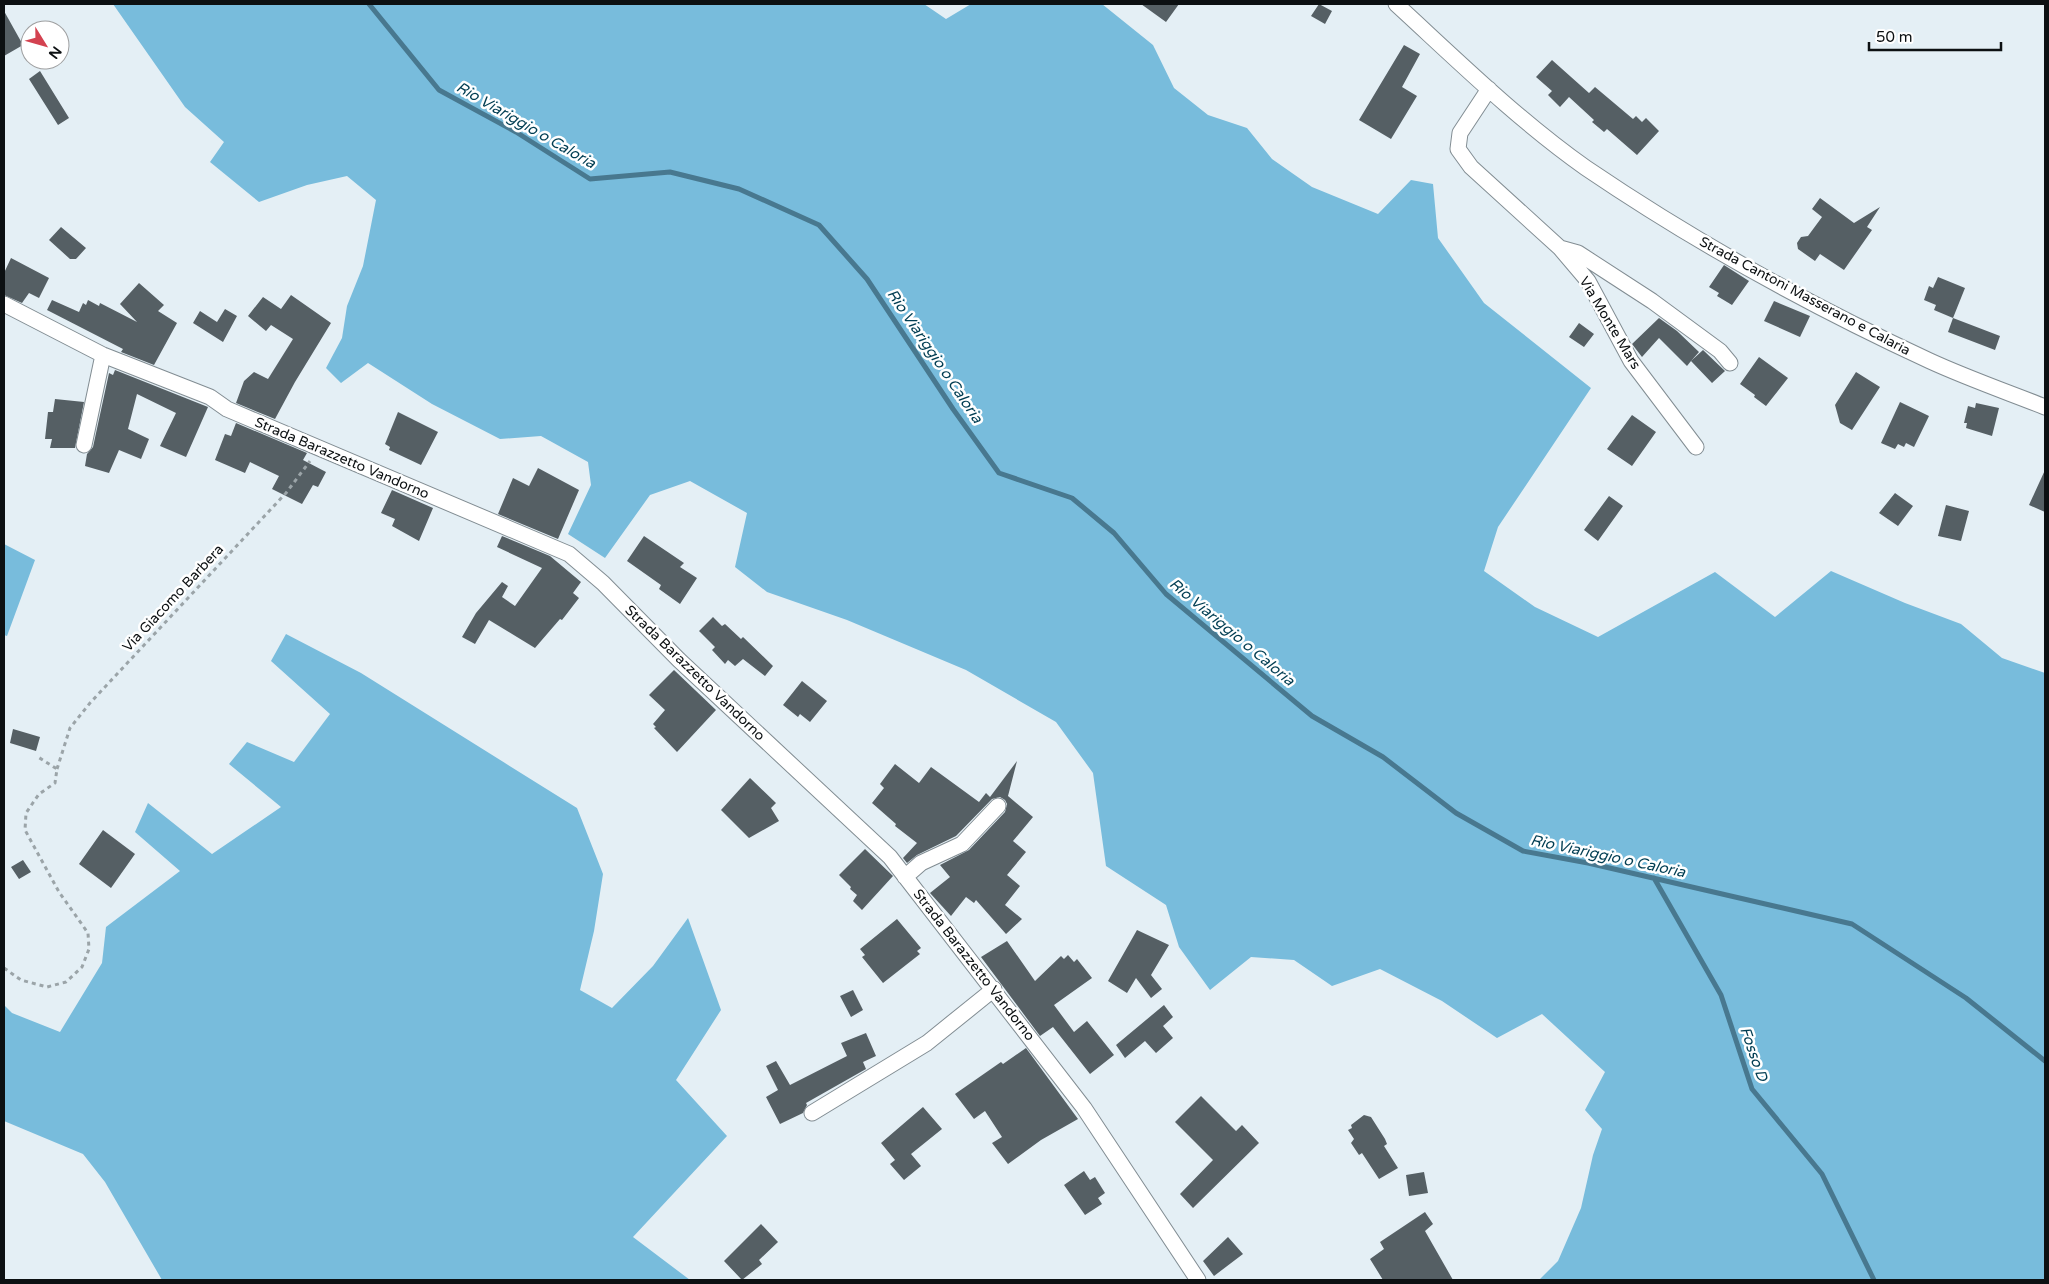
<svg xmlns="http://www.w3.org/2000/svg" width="2049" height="1284" font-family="'Varela Round',sans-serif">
<rect width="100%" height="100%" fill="#e4eff5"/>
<path fill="#78bcdc" d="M113 4H924L946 19 971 4H1102L1153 45 1174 88 1208 115 1247 128 1272 159 1312 187 1378 214 1411 180 1433 184 1438 238 1484 303 1591 388 1498 527 1484 571 1535 607 1598 637 1715 572 1775 617 1831 571 1905 603 1961 624 2002 658 2045 673V1280H1539L1558 1261 1581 1208 1593 1155 1602 1129 1585 1110 1605 1072 1542 1014 1497 1038 1442 1001 1380 969 1332 986 1294 960 1251 957 1210 990 1179 947 1166 905 1106 866 1093 773 1056 722 966 670 847 620 767 592 735 567 747 513 690 481 650 495 605 558 568 534 591 485 588 462 541 436 500 439 432 404 368 363 341 383 326 368 342 338 347 306 363 266 376 200 347 176 307 185 259 202 210 162 224 142 185 107Z
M4 544 35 560 7 636 4 635Z
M286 634 361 673 577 808 603 874 594 931 580 990 612 1008 653 966 688 918 721 1010 676 1080 727 1136 633 1237 690 1280H162L105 1182 83 1154 4 1121V1005L12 1013 60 1032 102 963 106 927 180 871 135 832 148 803 212 854 281 807 229 764 247 742 294 762 330 714 271 661Z"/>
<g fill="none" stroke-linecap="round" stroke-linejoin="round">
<path stroke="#48788f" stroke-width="5" d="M369 4 439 90 516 132 590 179 670 172 739 189 819 225 867 279 953 409 999 473 1072 498 1114 533 1166 594 1312 716 1383 757 1456 813 1523 851 1588 863 1852 924 1966 998 2045 1061
M1654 878 1721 995 1752 1089 1822 1174 1874 1280"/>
</g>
<path fill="#555f64" d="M1141 4H1179L1166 22Z
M1319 4 1332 11 1325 24 1311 16Z
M4 11 23 45 4 56Z
M1404 45 1420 54 1402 87 1417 96 1391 139 1359 120Z
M1552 60 1589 93 1595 87 1633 119 1636 116 1642 122 1646 118 1659 131 1637 155 1607 129 1604 132 1592 122 1594 120 1569 97 1560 107 1548 95 1552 91 1536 77Z
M40 71 69 118 58 125 29 79Z
M1820 198 1854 223 1880 207 1867 227 1872 230 1844 270 1820 254 1815 261 1798 249 1797 243 1801 237 1808 236 1822 217 1812 209Z
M61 227 86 248 76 259H70L49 240Z
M11 258 49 278 39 298 29 293 22 303 4 295V273Z
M1724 265 1749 281 1732 305 1717 296 1719 293 1709 287Z
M1938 277 1965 288 1953 318 1934 310 1936 305 1924 300 1929 286 1933 288Z
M139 283 164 305 158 311 177 323 154 365 121 352 123 349 47 310 52 300 79 312 83 303 86 305 88 300 99 306 100 303 137 322 120 304Z
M291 295 331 323 295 382 275 419 236 403 244 381 254 372 268 379 293 339 271 325 266 331 248 316 263 297 281 309Z
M1774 301 1810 316 1800 337 1764 321Z
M225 309 237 316 223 342 193 323 200 311 217 322Z
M1659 318 1677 331 1699 352 1691 361 1703 350 1725 371 1712 383 1691 361 1687 366 1659 338 1642 357 1632 344Z
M1953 318 2000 336 1995 350 1948 332Z
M1579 323 1594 334 1584 347 1569 337Z
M1759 357 1788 378 1766 406 1754 397 1755 395 1740 384Z
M115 370 208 407 186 457 160 446 176 413 137 394 128 429 149 439 141 459 119 450 109 473 85 466 87 454 93 447 109 373 113 375Z
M1856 372 1880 387 1852 430 1840 423 1835 405Z
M55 399 84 402 75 448H50L52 439H45L48 412H53Z
M1900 402 1929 416 1914 447 1906 443 1904 447 1898 444 1895 449 1881 443Z
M1976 403 1999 408 1992 436 1966 428 1967 423H1964L1968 406 1975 408Z
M398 412 438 432 421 465 389 450 390 447 385 444Z
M1632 415 1656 432 1632 466 1607 449Z
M236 423 307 453 303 460 326 472 318 487 313 485 302 504 272 489 279 476 250 462 245 473 215 460 225 434 231 436Z
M538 468 579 490 558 539 498 514 513 478 529 486Z
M2045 470V512L2029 505Z
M392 490 433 508 419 541 392 526 395 519 381 513Z
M1895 493 1913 506 1898 526 1879 513Z
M1609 496 1623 506 1598 541 1584 530Z
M1946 505 1969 511 1961 541 1938 536Z
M502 536 550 556 581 582 573 593 579 598 562 620 560 619 535 648 489 620 475 644 462 637 476 613 502 582 508 586 502 597 515 606 542 568 497 547Z
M644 536 684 563 680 567 697 578 680 604 659 589 661 585 627 561Z
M713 617 722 626 725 624 741 639 743 637 773 666 765 676 743 659 735 666 728 660 725 664 712 650 715 647 699 631Z
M674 670 716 710 677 752 654 728 656 727 653 724 665 710 649 695Z
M802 681 827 701 810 722 800 714 798 717 783 705Z
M13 729 40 737 36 751 10 743Z
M1017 761 1008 796 1033 817 1013 841 1026 852 1007 875 1020 886 1005 905 1022 919 1006 934 976 900 974 903 966 897 951 916 930 893 950 877 940 865 969 850 1005 812 1007 804 1005 800 1000 797 992 799 956 836 917 855 907 863 903 858 917 843 895 826 896 824 872 803 884 788 880 784 895 764 919 783 931 767 979 802 986 793 990 797Z
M750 778 776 803 771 808 779 821 749 838 721 810Z
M103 830 135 854 111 888 79 864Z
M865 849 893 876 862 910 853 901 857 895 850 889 851 887 839 875Z
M23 860 31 872 19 879 11 867Z
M897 919 921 948 917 951 920 954 883 983 862 957 865 955 860 949Z
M1137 930 1169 945 1151 975 1162 989 1151 998 1136 978 1127 993 1108 981Z
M1007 941 1035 981 1061 956 1064 959 1068 955 1074 962 1077 959 1092 978 1054 1005 1074 1032 1087 1021 1114 1055 1090 1074 1053 1027 1040 1036 981 957Z
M853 990 863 1010 851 1017 840 996Z
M1164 1005 1173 1017 1163 1026 1173 1038 1156 1053 1145 1041 1125 1058 1116 1045Z
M866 1033 876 1056 863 1062 866 1069 806 1103 807 1105 803 1113 780 1124 766 1097 778 1090 766 1066 776 1061 790 1085 847 1056 841 1043Z
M1026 1048 1078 1119 1041 1140 1008 1164 992 1143 1002 1137 985 1111 974 1119 955 1094 1001 1062 1003 1064Z
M1201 1096 1236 1131 1242 1125 1259 1143 1193 1208 1180 1194 1213 1160 1175 1122Z
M923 1107 942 1129 911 1154 921 1166 904 1180 890 1164 895 1160 881 1143Z
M1364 1115 1371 1117 1385 1139 1387 1144 1384 1146 1398 1168 1379 1179 1362 1153 1359 1155 1351 1143 1354 1139 1348 1130 1352 1128 1351 1125Z
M1084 1171 1090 1180 1095 1177 1105 1193 1098 1198 1102 1204 1085 1215 1064 1185Z
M1424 1172 1428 1193 1409 1196 1406 1175Z
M1425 1212 1433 1224 1425 1231 1453 1280H1383L1370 1259 1384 1249 1380 1242Z
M761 1224 778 1242 759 1260 762 1264 742 1280 724 1261Z
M1228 1237 1243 1254 1214 1276 1203 1261Z"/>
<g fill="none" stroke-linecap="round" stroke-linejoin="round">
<g stroke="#828d93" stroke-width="17">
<path id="minor" d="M1396 4C1457 60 1518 120 1586 168 1695 242 1811 306 1930 361 1967 378 2007 392 2045 407
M1489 89 1460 133 1458 149 1471 167 1560 248 1588 281 1631 361 1696 447
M1560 248 1578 253 1652 301 1720 351 1730 363
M4 304 103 355 210 397 227 409 569 554 603 583 679 660 890 857 1084 1108 1198 1280
M84 445 103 355
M905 877 921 863 962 844 998 806
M812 1113 927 1043 994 989"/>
</g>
<path stroke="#9ba4a8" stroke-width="3" stroke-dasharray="4 4" stroke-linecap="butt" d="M57 769 70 728 90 703 286 493 310 461
M4 968 21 980 47 987 66 982 82 967 89 949 88 933 59 892 25 830 26 813 39 794 55 783 57 769 38 757"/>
<use href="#minor" stroke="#fff" stroke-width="15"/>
</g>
<g text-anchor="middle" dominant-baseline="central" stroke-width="5" stroke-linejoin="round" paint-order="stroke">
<g font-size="14" fill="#0c1012" stroke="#fff">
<text transform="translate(1805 296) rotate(28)">Strada Cantoni Masserano e Calaria</text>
<text transform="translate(1610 323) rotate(59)">Via Monte Mars</text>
<text transform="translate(342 458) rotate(23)">Strada Barazzetto Vandorno</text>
<text transform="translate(173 598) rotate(-47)">Via Giacomo Barbera</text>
<text transform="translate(695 673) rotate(44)">Strada Barazzetto Vandorno</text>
<text transform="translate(974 965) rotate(52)">Strada Barazzetto Vandorno</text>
</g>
<g font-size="15" font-style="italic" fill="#003d52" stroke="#fff">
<text transform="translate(526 125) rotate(30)">Rio Viariggio o Caloria</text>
<text transform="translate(935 356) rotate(56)">Rio Viariggio o Caloria</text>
<text transform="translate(1232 632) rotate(40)">Rio Viariggio o Caloria</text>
<text transform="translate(1608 856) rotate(12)">Rio Viariggio o Caloria</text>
<text transform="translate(1754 1054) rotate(71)">Fosso D</text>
</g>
</g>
<rect width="2049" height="1284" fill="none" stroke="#0c1012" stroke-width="10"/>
<g transform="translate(45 45) rotate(127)"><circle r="24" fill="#ffffff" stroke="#9e9fa0"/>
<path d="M0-4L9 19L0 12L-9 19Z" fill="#d34250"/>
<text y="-8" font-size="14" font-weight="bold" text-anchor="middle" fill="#0c1012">N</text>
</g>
<path d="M1869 42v8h132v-8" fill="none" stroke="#0c1012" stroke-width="2.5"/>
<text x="1876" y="42" font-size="15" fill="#0c1012" stroke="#ffffff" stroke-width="4" paint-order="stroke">50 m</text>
</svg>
